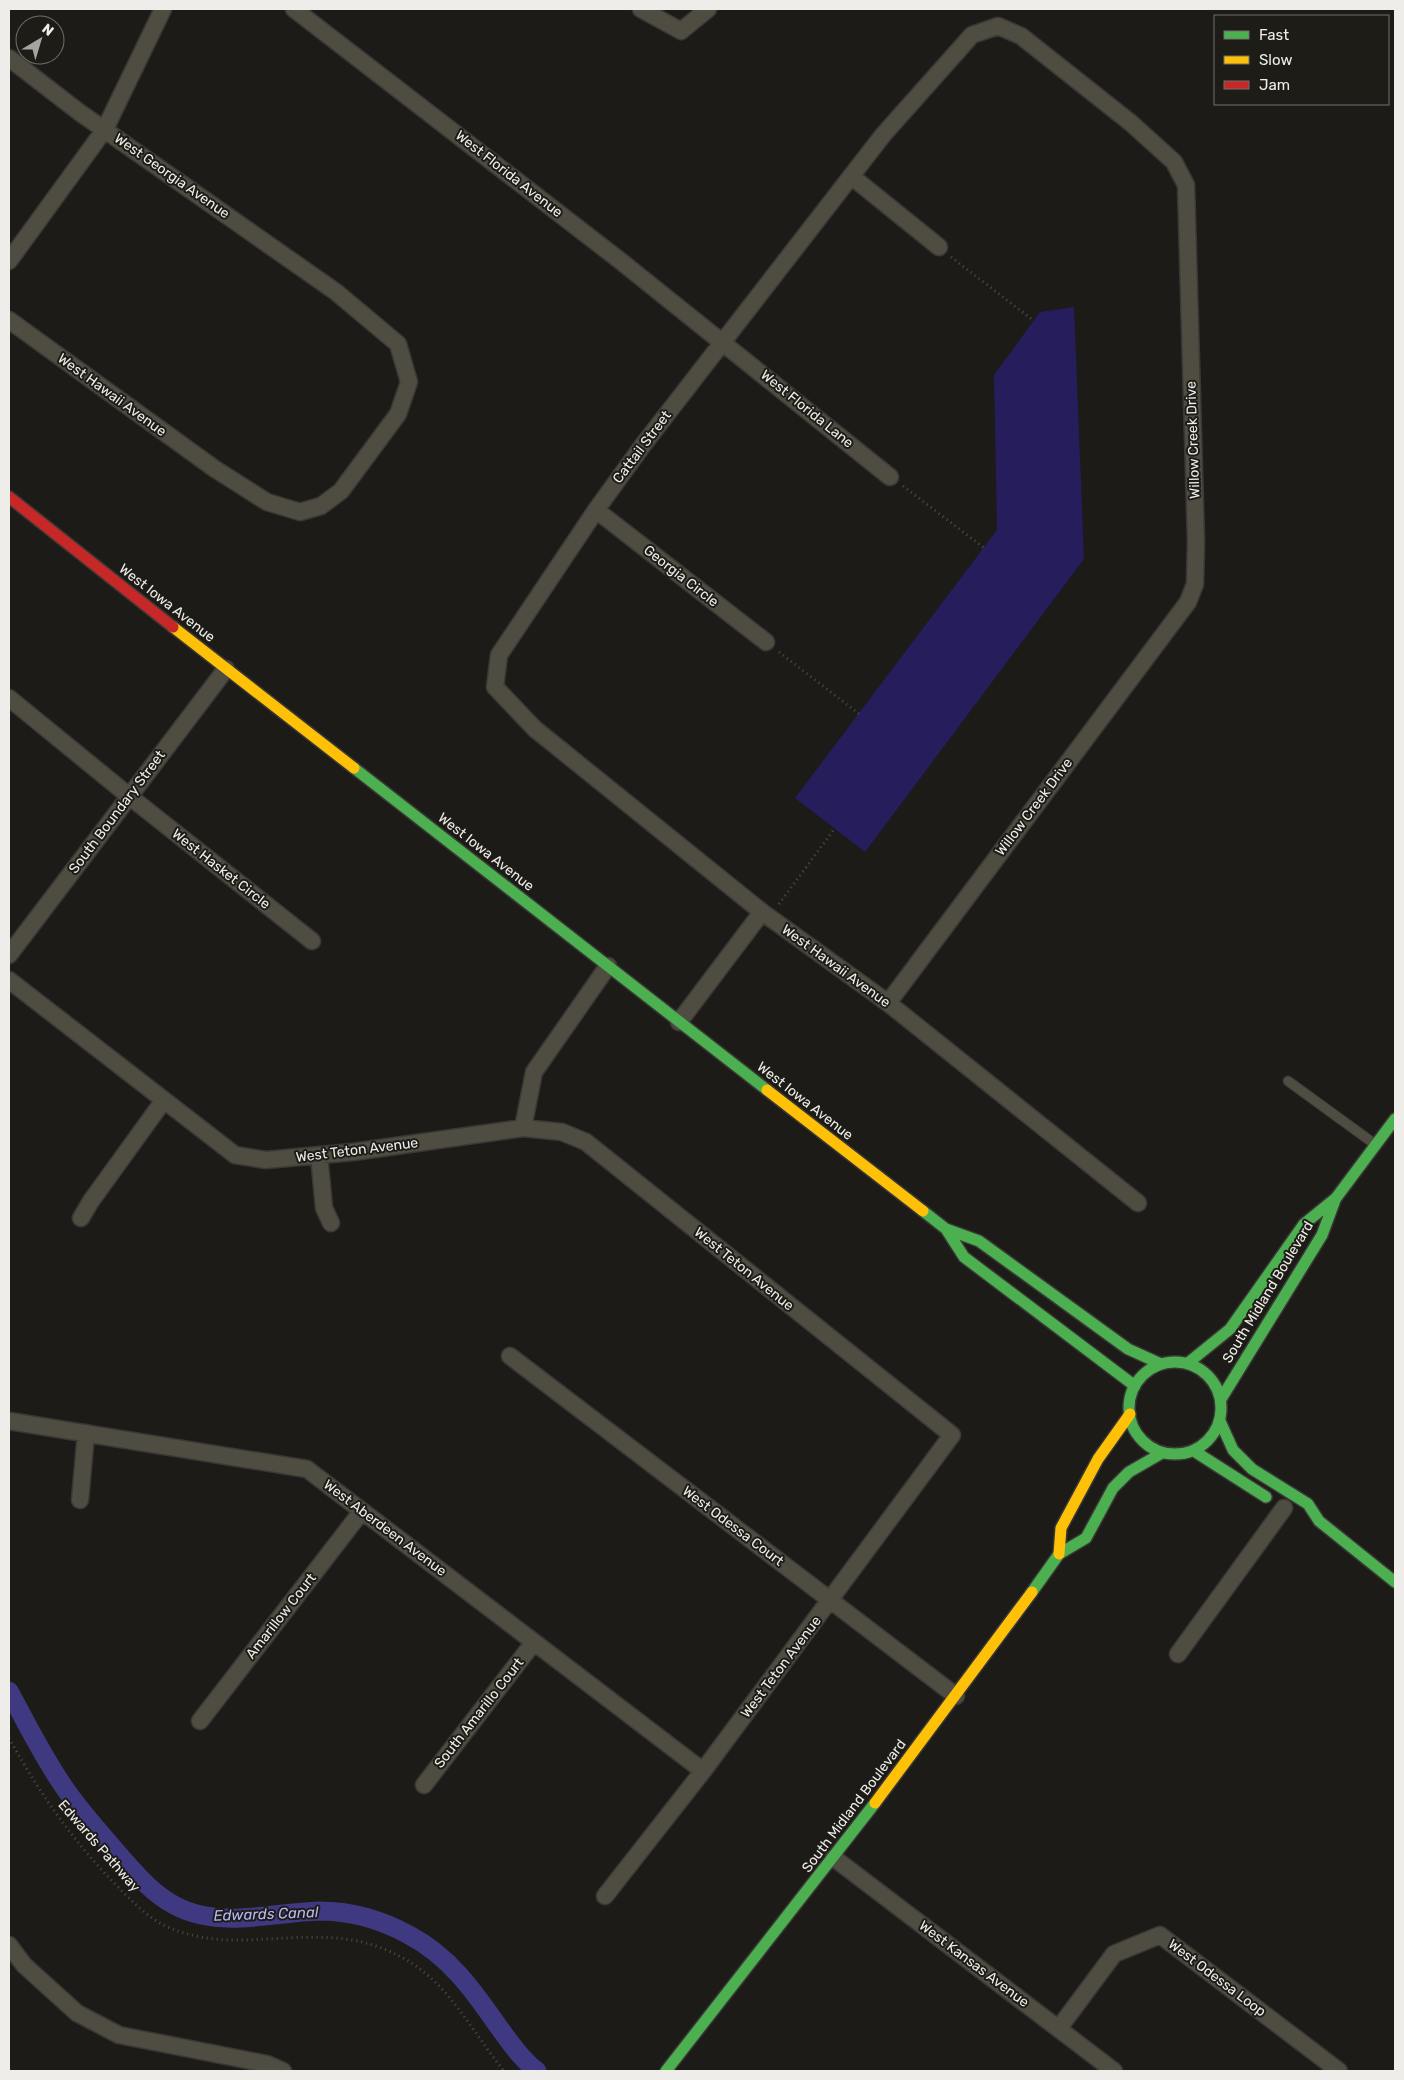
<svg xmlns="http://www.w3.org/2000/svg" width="1404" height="2080" font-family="Rubik,sans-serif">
<rect width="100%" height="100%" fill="#1c1b18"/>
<path fill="#261d5c" d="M1074 307 1084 559 865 852 795 798 997 530 994 375 1040 312Z"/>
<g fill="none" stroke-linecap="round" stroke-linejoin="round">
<path stroke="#3f3982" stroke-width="19" d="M9 1691C27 1724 44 1759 66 1790 82 1813 102 1835 121 1857 137 1875 152 1893 174 1905 194 1916 217 1919 240 1918 266 1917 292 1912 319 1911 350 1911 382 1920 409 1935 449 1956 473 1990 498 2026 510 2042 521 2059 537 2071"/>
<g stroke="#393836" stroke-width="11">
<path id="lane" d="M1288 1081 1376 1145"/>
</g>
<g stroke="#393836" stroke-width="19">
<path id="street" d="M294 9 618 259 890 477
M641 9 681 31 708 9
M9 58 79 112 336 292 398 344 409 382 398 414 341 491 321 506 300 512 267 502 215 469 9 320
M851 176 939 247
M9 261 105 129 163 9
M596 510 766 642
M9 698 129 796 312 941
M9 955 226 669
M9 980 235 1155 266 1160 353 1152 523 1128 562 1132 586 1142 952 1435 703 1771 605 1896
M888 1003 1188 602 1195 584 1196 542 1186 185 1174 162 1131 123 1021 36 998 26 972 35 883 135 643 445 596 510 499 655 495 687 535 729 762 912 888 1003 1138 1203
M679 1022 762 912
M523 1128 534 1072 608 966
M319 1155 324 1208 331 1223
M81 1218 91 1201 164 1100
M510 1356 956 1696
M9 1421 307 1469 703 1771
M80 1500 86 1433
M1178 1654 1284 1508
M200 1721 362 1511
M424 1785 534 1642
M834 1858 1114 2071
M9 1945 24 1965 77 2013 119 2035 267 2064 283 2071
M1059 2028 1114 1954 1160 1935 1339 2071"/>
</g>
<g stroke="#393836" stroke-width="14">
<path id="fast" d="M354 768 767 1090
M923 1211 946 1229 979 1241 1128 1349 1161 1364
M946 1229 964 1257 1135 1386
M1129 1408a46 46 0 1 1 92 0a46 46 0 1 1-92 0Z
M1188 1363 1230 1329 1304 1224 1336 1198 1395 1119
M1221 1399 1322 1235 1335 1200
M1220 1421 1233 1450 1252 1469 1308 1504 1319 1521 1395 1582
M1194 1451 1266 1497
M1032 1592 1059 1554 1086 1538 1113 1488 1129 1472 1162 1453
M666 2071 875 1803"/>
</g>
<g stroke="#393836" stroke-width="14">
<path id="slow" d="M173 627 354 768
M767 1090 923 1211
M1059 1554 1061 1528 1098 1459 1130 1414
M875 1803 1032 1592"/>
</g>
<g stroke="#393836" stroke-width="14">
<path id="jam" d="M9 497 173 627"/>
</g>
<path stroke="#504d46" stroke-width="3" stroke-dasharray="1 4" stroke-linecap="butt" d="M951 257 1034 321
M903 486 984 548
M779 652 859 714
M779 904 835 828
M9 1738C38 1791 73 1841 115 1884 129 1898 142 1912 158 1922 183 1936 213 1941 242 1940 300 1939 347 1928 401 1957 448 1981 472 2032 504 2071"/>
<use href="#lane" stroke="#4f4c41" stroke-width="9"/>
<use href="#street" stroke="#4f4c41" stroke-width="16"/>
<use href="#fast" stroke="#4caf50" stroke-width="11"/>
<use href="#slow" stroke="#ffc107" stroke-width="11"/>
<use href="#jam" stroke="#c62828" stroke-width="11"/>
</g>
<g text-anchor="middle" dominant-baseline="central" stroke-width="4" stroke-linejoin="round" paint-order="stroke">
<g font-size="14" fill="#eeede9" stroke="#1e1c16">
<text transform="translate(509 174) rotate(38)">West Florida Avenue</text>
<text transform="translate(172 176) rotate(35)">West Georgia Avenue</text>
<text transform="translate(112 395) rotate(36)">West Hawaii Avenue</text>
<text transform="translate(807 409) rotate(39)">West Florida Lane</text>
<text transform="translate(1193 440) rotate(-92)">Willow Creek Drive</text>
<text transform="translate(642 447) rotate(-53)">Cattail Street</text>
<text transform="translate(681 576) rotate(38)">Georgia Circle</text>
<text transform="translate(167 603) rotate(38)">West Iowa Avenue</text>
<text transform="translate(1034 807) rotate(-53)">Willow Creek Drive</text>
<text transform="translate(117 812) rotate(-53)">South Boundary Street</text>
<text transform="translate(486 852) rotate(38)">West Iowa Avenue</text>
<text transform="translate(221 869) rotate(38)">West Hasket Circle</text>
<text transform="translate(836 966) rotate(36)">West Hawaii Avenue</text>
<text transform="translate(805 1101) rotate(38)">West Iowa Avenue</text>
<text transform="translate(357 1150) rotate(-7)">West Teton Avenue</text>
<text transform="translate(744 1269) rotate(39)">West Teton Avenue</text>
<text transform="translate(1268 1292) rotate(-59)">South Midland Boulevard</text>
<text transform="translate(733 1526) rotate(37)">West Odessa Court</text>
<text transform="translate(385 1528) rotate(37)">West Aberdeen Avenue</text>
<text transform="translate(281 1616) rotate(-52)">Amarillow Court</text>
<text transform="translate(781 1667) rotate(-53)">West Teton Avenue</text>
<text transform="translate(479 1713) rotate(-52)">South Amarillo Court</text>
<text transform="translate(854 1806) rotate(-53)">South Midland Boulevard</text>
<text transform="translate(99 1846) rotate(49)">Edwards Pathway</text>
<text transform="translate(974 1964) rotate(37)">West Kansas Avenue</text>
<text transform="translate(1217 1978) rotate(37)">West Odessa Loop</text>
</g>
<g font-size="15" font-style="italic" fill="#b7b8fc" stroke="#1e1c16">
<text transform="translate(266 1914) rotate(-2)">Edwards Canal</text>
</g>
</g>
<rect width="1404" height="2080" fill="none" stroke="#eeede9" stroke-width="20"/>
<rect x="1214" y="15" width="175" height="90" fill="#1e1c16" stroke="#71706a"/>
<rect x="1224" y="31" width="25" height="8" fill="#4caf50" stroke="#71706a"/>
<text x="1259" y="40" font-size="15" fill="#eeede9">Fast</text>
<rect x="1224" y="56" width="25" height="8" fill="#ffc107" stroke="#71706a"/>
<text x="1259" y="65" font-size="15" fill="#eeede9">Slow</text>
<rect x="1224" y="81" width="25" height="8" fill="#c62828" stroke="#71706a"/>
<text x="1259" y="90" font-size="15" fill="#eeede9">Jam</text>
<g transform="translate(40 40) rotate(38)"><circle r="24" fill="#1e1c16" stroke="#71706a"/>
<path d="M0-4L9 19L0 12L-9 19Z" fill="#a4a4a0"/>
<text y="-8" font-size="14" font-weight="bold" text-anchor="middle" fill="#eeede9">N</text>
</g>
</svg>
